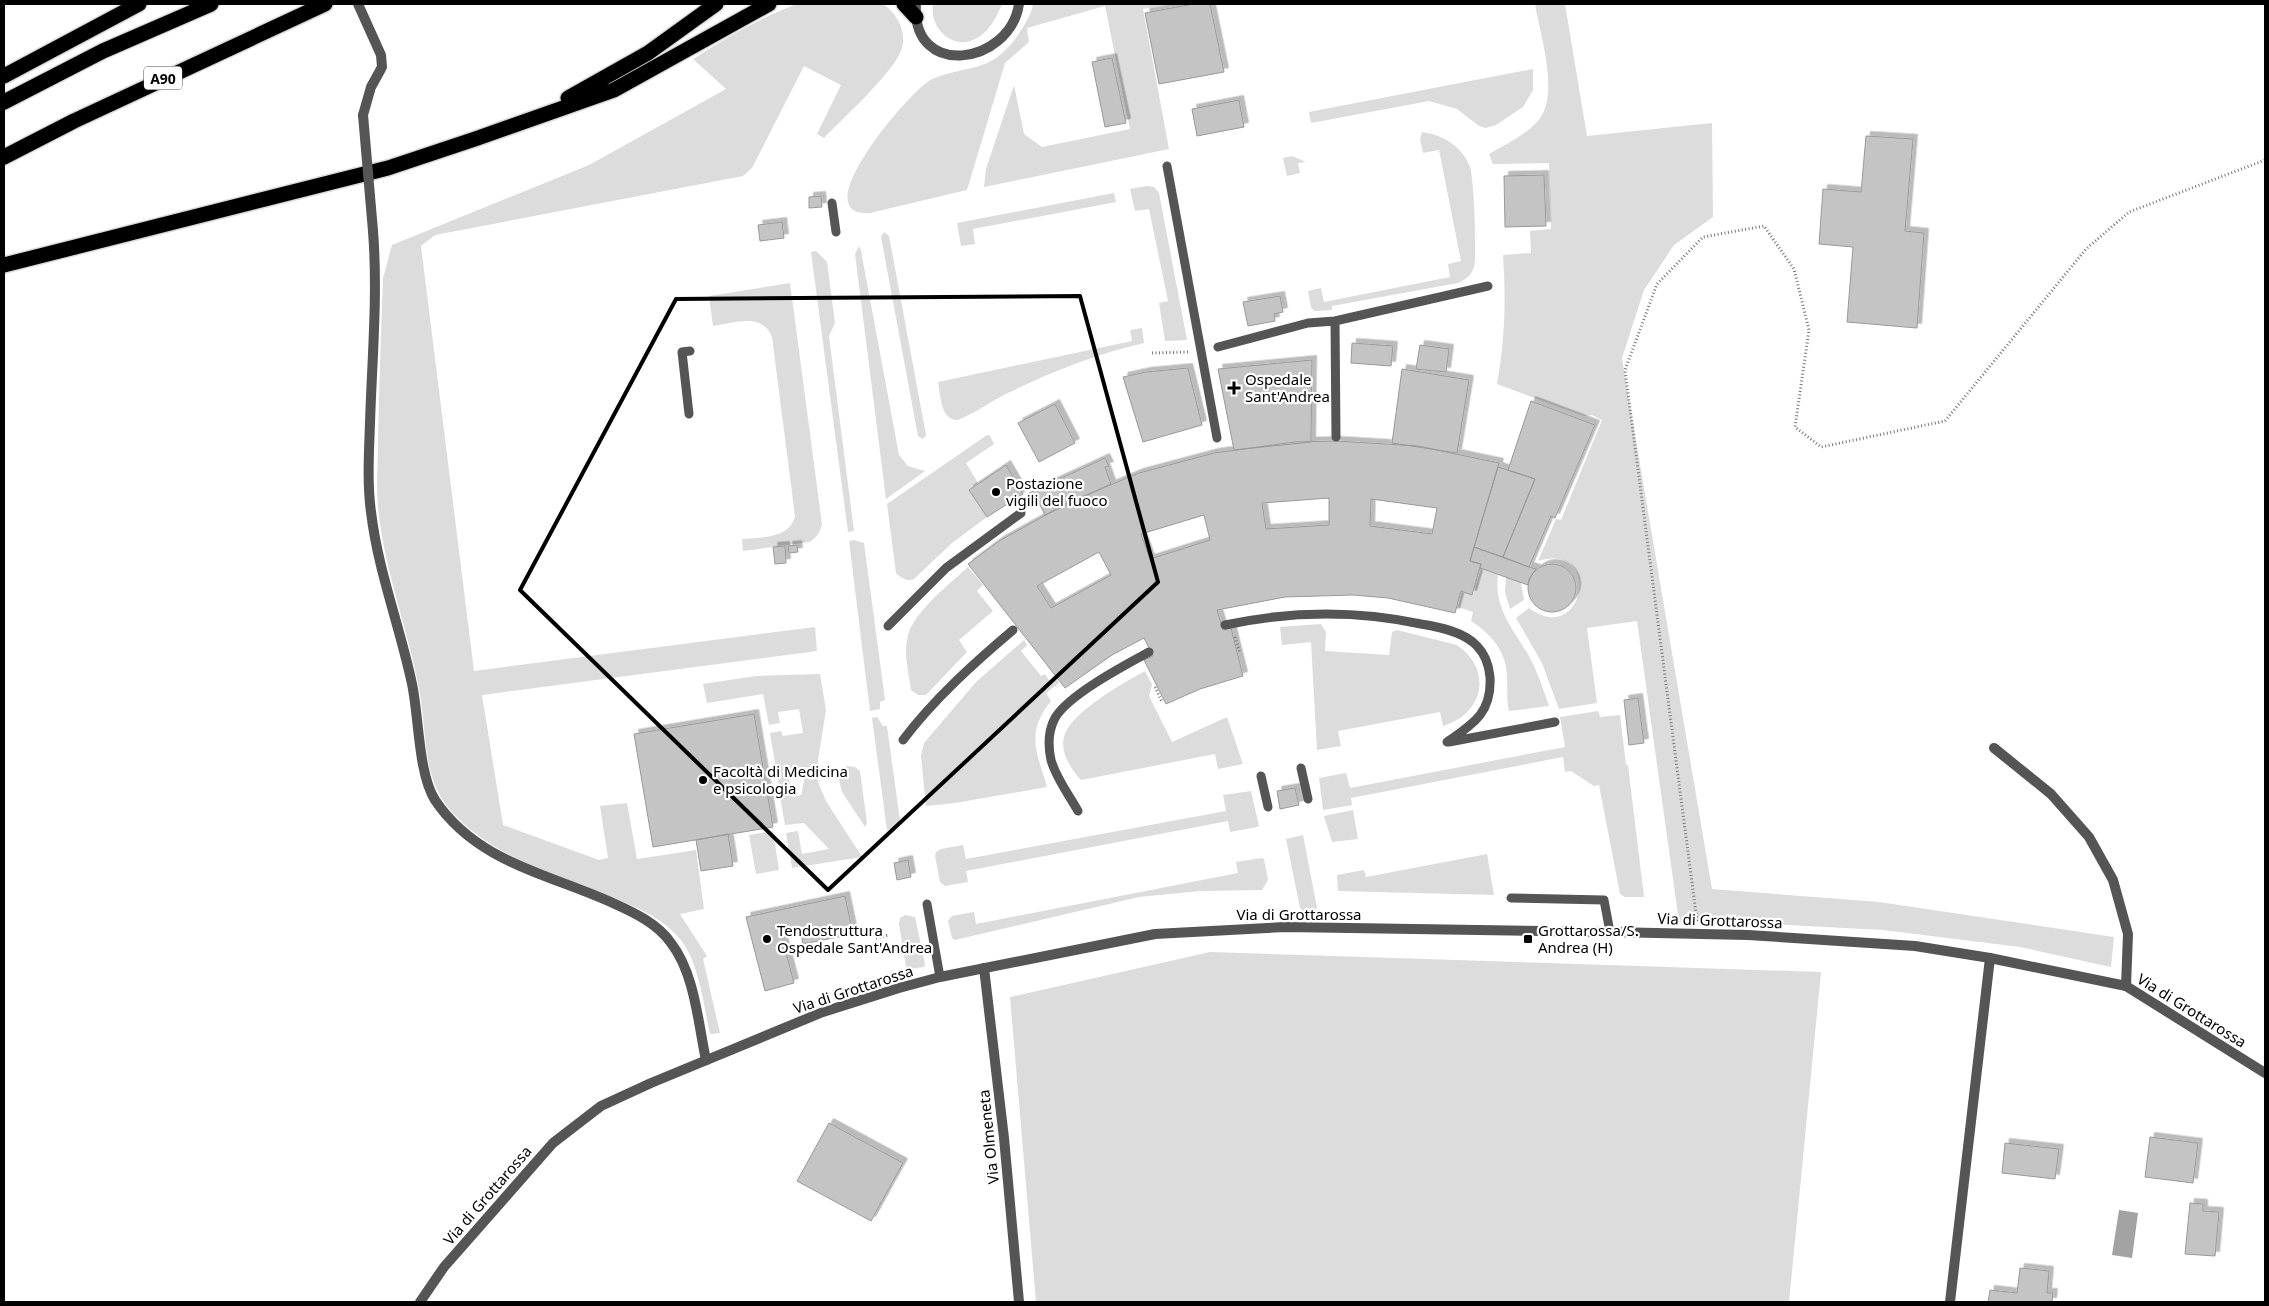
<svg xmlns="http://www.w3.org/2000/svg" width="2269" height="1306" font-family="'Noto Sans',sans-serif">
<defs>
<filter id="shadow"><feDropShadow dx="4.5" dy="-4.5" stdDeviation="0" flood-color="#0004"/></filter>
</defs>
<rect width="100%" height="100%" fill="#fff"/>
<path fill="#dcdcdc" d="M797 4H883C897 13 908 33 901 51 891 75 844 117 824 138L817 134 841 85 804 66 752 168 743 176 435 235 421 246 474 671 815 627 817 651 482 695 503 825 599 860 608 858 600 806 627 803 637 859 696 850 704 909 680 914 707 956 703 959 720 1033 710 1034C704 1006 699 962 680 939 661 916 633 906 606 895 552 873 491 856 451 811 422 778 427 734 420 694 409 631 384 571 378 507 376 486 378 464 378 443 379 388 381 333 383 278L392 245 589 165 726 89 693 59C727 37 760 18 797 4Z
M933 4H1002C997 16 990 31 977 38 953 52 929 28 933 4Z
M1033 4H1169L1143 9 1169 149 984 187 986 169 1014 85 1024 134 1042 147 1130 129 1105 6 1027 28 1029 42 1005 63 967 190 870 213C801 218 911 89 932 79 973 63 992 74 1020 32 1025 24 1032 13 1033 4Z
M1535 4H1565L1587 136 1712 123 1713 217 1674 245 1644 290 1622 358 1712 889 1879 902 2114 937 2111 967 2020 947 1883 930 1730 922H1679L1637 621 1587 628 1597 703 1559 709 1542 663 1516 618 1529 608C1584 649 1604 540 1538 561L1556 519 1561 520 1602 420 1592 415 1584 416 1497 384C1505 340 1506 299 1503 255L1531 253 1530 231 1551 229 1549 163 1493 164 1489 154C1505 145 1524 136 1537 122 1561 97 1540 35 1535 4Z
M1533 69V90L1523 107 1496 125 1486 128 1479 126 1457 109 1429 101 1311 123 1309 112Z
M1422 132C1443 135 1462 146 1470 167 1474 178 1477 257 1474 267 1472 275 1465 280 1458 283L1332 306V310L1314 311 1311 307 1308 291 1321 288 1324 302 1450 277 1448 264 1461 261 1439 150 1423 153 1420 139Z
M1292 156 1306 162 1298 163 1300 173 1287 176 1283 158Z
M1147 186 1154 187 1159 193 1187 340 1165 341 1159 303 1168 301 1149 209 1135 211 1130 189Z
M1114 193 1116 202 973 229 975 244 961 246 957 223Z
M884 232 889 236 926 435 923 439 918 436 881 237Z
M859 246 861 251 899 455 908 466 925 471 886 499 855 254Z
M816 251 827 262 835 323 829 336 854 531 848 532 811 252Z
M790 283 822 524C820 532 817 538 809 542L743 551 742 539C761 537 790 539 795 516L772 337C762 312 734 323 713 326L709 296Z
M1142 328 1144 343C1097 354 1053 371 1010 392 992 400 976 413 958 420 940 420 941 396 938 382L1132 341 1130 330Z
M987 435 990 436 994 444 966 463 978 483 969 490 987 517 952 543 914 579C907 582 901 578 896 573L887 504Z
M854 540 864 543 885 700 880 702V709L870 711 849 541Z
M968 567 983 585 977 591 993 611 959 640 967 652 926 695H918L911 690C909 674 904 656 907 640 910 614 950 584 968 567Z
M1481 569 1498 575C1493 613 1519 634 1534 666 1540 679 1544 692 1549 706L1509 711C1506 699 1508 687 1507 675 1506 651 1491 634 1471 621L1473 612 1458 607 1462 592 1473 595Z
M1506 577 1521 582 1524 600 1510 609 1505 592Z
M1321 624 1326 632 1325 651 1389 655 1392 632 1397 630 1457 645C1493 670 1484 714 1443 726L1440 712 1338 731 1341 746 1317 750 1311 642 1282 645 1280 627Z
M1024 640 1027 645 1021 651 1041 676 1045 674 1051 683 1057 679 1059 683 1046 693 1051 701C1025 733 1037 752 1047 787L955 803 926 806 921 756 924 743 976 682Z
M1145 671 1152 684 1149 696 1172 742 1227 717 1243 764 1218 769 1215 754 1081 780 1079 778C1050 743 1064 725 1095 702 1111 690 1128 680 1145 671Z
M820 674 826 710 818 760V782L826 801 862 857 792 868 786 833 798 831 802 854 829 849 804 823 785 825 780 796 791 794 792 797 801 795 807 767 788 770 790 785 779 787 770 733 781 731 783 736 803 733 799 709 778 712 780 723 769 725 763 694 707 703 703 684 756 676Z
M1598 711 1600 717 1620 715 1626 765H1628L1644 897H1625L1620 894 1599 785 1594 786 1571 771 1565 772 1563 757 1351 798 1352 805 1323 810 1319 778 1346 773 1350 788 1565 747 1560 717Z
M877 717 883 726H887L900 821 898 827 887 830 872 718Z
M847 766 855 767 860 771 867 823 865 827 842 792 837 772Z
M1251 791 1259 826 1257 827 1230 832 1228 821 966 871 968 882 945 886 940 882 935 856 936 852 941 849 963 845 966 859 1226 811 1223 795Z
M1353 810 1358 839 1332 842 1324 816Z
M773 831 779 870 756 874 749 835Z
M1303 835 1317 908 1314 911H1303L1300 908 1286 839Z
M1487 854 1494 895 1338 891 1337 875 1364 870 1366 877Z
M1262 858 1264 859 1268 880 1262 890 1200 891 1139 897 955 940 952 938 948 921 952 916 974 912 976 924 1238 873 1236 862Z
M905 915 915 917 925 964 924 967 910 969 906 967 899 924 900 918Z
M1210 952 1821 972 1789 1302H1036L1010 997Z"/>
<path fill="#a3a3a3" d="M2119 1210 2138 1213 2132 1258 2112 1255Z"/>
<path fill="#c4c4c4" stroke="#999" fill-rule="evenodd" filter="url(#shadow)" d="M1193 4H1210L1224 72 1159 84 1145 13Z
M1112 58 1126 123 1105 127 1092 62Z
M1239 100 1244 127 1197 136 1192 109Z
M1866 136 1913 139 1905 231 1924 233 1917 328 1847 322 1853 247 1819 244 1823 189 1861 192Z
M1544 175 1546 226 1505 227 1504 176Z
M821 196 822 207 809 208V197Z
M782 222 784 238 760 241 758 225Z
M1280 296 1283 312 1274 314 1275 321 1248 326 1243 302Z
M1352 343 1393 346 1391 366 1351 363Z
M1420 345 1449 349 1446 372 1416 369Z
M1312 360 1311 442 1234 450 1218 369Z
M1188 368 1202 425 1143 442 1123 377 1146 372Z
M1402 369 1469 380 1457 453 1392 443Z
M1531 401 1595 425 1555 518 1551 516 1529 567 1503 557 1535 479 1508 470Z
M1055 404 1075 443 1039 462 1018 423Z
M1336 441 1418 446 1499 463 1470 561 1481 564 1472 595 1461 591 1455 613 1388 598 1353 595 1285 597 1217 610 1223 630 1231 628 1243 676 1200 689 1166 704 1144 660 1153 656 1144 638 1112 655 1065 688 968 564 999 541 1067 503 1139 473 1214 453 1295 442ZM1329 498V525L1266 529 1262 503ZM1371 499 1437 508 1432 534 1370 526ZM1204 515 1210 540 1150 559 1141 534ZM1099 552 1111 575 1051 608 1037 586Z
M1105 458 1109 466 1105 467 1111 484 1045 515 1037 499 1034 500 1029 493Z
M1006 465 1023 494 987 517 969 490Z
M1498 467 1535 479 1503 557 1474 547Z
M797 545 798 552 789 553 788 546Z
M785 546 786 563 775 564 773 547Z
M1474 547 1529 567 1536 569 1529 579 1528 585 1480 568 1481 564 1470 561Z
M1528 588a24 24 0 1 1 48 0a24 24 0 1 1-48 0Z
M1638 698 1644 743 1629 745 1624 700Z
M754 714 773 827 653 847 634 734Z
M1295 788 1299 805 1280 809 1277 791Z
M728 834 733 866 701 871 696 840Z
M908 860 911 877 897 880 894 863Z
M845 896 853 934 803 944 800 929 781 933 794 983 765 991 746 917Z
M829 1123 903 1163 871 1221 797 1181Z
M2150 1137 2198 1143 2193 1183 2145 1177Z
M2005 1143 2059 1149 2055 1179 2002 1173Z
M2190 1203 2203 1204V1211L2219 1212 2215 1256 2185 1254Z
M2020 1268 2049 1271 2047 1293H2053L2052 1302H1988L1990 1290 2017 1293Z"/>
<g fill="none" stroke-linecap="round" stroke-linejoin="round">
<g stroke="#dbdbdb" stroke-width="18">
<path id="motorway" d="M904 4 916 17
M4 76 139 4
M568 98 648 53 716 4
M4 102 103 51 211 4
M4 157 74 121 325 4
M4 265 388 168 475 139 614 90 769 4"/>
</g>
<path stroke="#777" stroke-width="3" stroke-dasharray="1 2.5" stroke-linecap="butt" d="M1152 353 1188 352
M1235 637 1240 653
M1155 687 1162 702
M1697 921 1625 370 1657 284 1703 237 1764 226 1794 269 1809 330 1795 427 1821 447 1945 421 2086 249 2129 212 2265 160
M876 938 889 935"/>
<path stroke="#555" stroke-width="9" d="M1167 166 1217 438
M832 203 836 232
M1335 321 1336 437
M1218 347 1308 323 1335 321 1488 286
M689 414 682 352 690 351
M1225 625C1290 611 1356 610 1421 624 1440 627 1464 632 1477 646 1485 654 1489 666 1490 677 1492 713 1473 724 1447 742
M888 626 946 568 1021 513
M903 740C934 699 974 663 1013 630
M1449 742 1555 722
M1301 768 1308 799
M1261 776 1268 807
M1078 811C1069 795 1056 778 1051 760 1048 746 1048 731 1055 718 1068 695 1125 665 1149 652
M1511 898 1604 900 1610 932
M927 904 940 977"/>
<path stroke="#555" stroke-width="10" d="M358 4 381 55 382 67 371 87 363 115
M916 4C911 80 1010 65 1019 4
M373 231C378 295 372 359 370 423 369 452 367 483 371 512 378 571 400 627 412 684 419 716 418 773 435 800 477 863 550 874 615 904 635 913 658 924 671 943 695 974 698 1023 706 1060
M1994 748 2051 794 2089 837 2113 880 2128 934 2126 986
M984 968 1004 1138 1019 1302
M1950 1302 1990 958"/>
<path stroke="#555" stroke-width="10" d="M420 1302 444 1267 553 1143 601 1106 651 1083 823 1012 899 988 940 977 1155 934 1285 927 1610 932 1748 935 1915 946 1990 958 2126 986 2265 1073"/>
<use href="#motorway" stroke="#000" stroke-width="15"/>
<path stroke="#555" stroke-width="10" d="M363 115 373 231"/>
</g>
<path fill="none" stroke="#000" stroke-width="4" stroke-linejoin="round" d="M1080 296 1158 582 828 890 520 590 676 299Z"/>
<g fill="#000" stroke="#fff" stroke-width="2">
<path d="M1231.5 380.5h5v5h5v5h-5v5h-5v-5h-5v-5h5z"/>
<circle cx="996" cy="492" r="5"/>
<circle cx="703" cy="780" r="5"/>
<circle cx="767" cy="939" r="5"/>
<rect x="1523" y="934" width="10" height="10" rx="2.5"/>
</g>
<g text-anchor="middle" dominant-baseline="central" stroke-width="4.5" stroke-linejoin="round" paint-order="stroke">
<rect fill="#fff" stroke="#4c4c4c" stroke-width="1" x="144" y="66.5" width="38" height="23" rx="4"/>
<g font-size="14" font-weight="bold" fill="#000">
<text x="163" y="78">A90</text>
</g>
<g font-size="15" fill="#000" stroke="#fff" text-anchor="start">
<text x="1245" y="379">Ospedale<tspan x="1245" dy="17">Sant'Andrea</tspan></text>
<text x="1006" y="483">Postazione<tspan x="1006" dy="17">vigili del fuoco</tspan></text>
<text x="713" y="771">Facoltà di Medicina<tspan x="713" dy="17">e psicologia</tspan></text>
<text x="777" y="930">Tendostruttura<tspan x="777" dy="17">Ospedale Sant'Andrea</tspan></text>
<text x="1538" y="930">Grottarossa/S.<tspan x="1538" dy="17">Andrea (H)</tspan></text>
</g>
<g font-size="15" fill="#000" stroke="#fff">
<text x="1299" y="914">Via di Grottarossa</text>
<text transform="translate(1720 920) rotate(2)">Via di Grottarossa</text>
<text transform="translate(853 989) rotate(-18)">Via di Grottarossa</text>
<text transform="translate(2192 1010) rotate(32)">Via di Grottarossa</text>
<text transform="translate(988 1137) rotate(-96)">Via Olmeneta</text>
<text transform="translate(487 1195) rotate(-49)">Via di Grottarossa</text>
</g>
</g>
<rect width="2269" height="1306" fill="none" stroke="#000000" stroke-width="10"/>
</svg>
